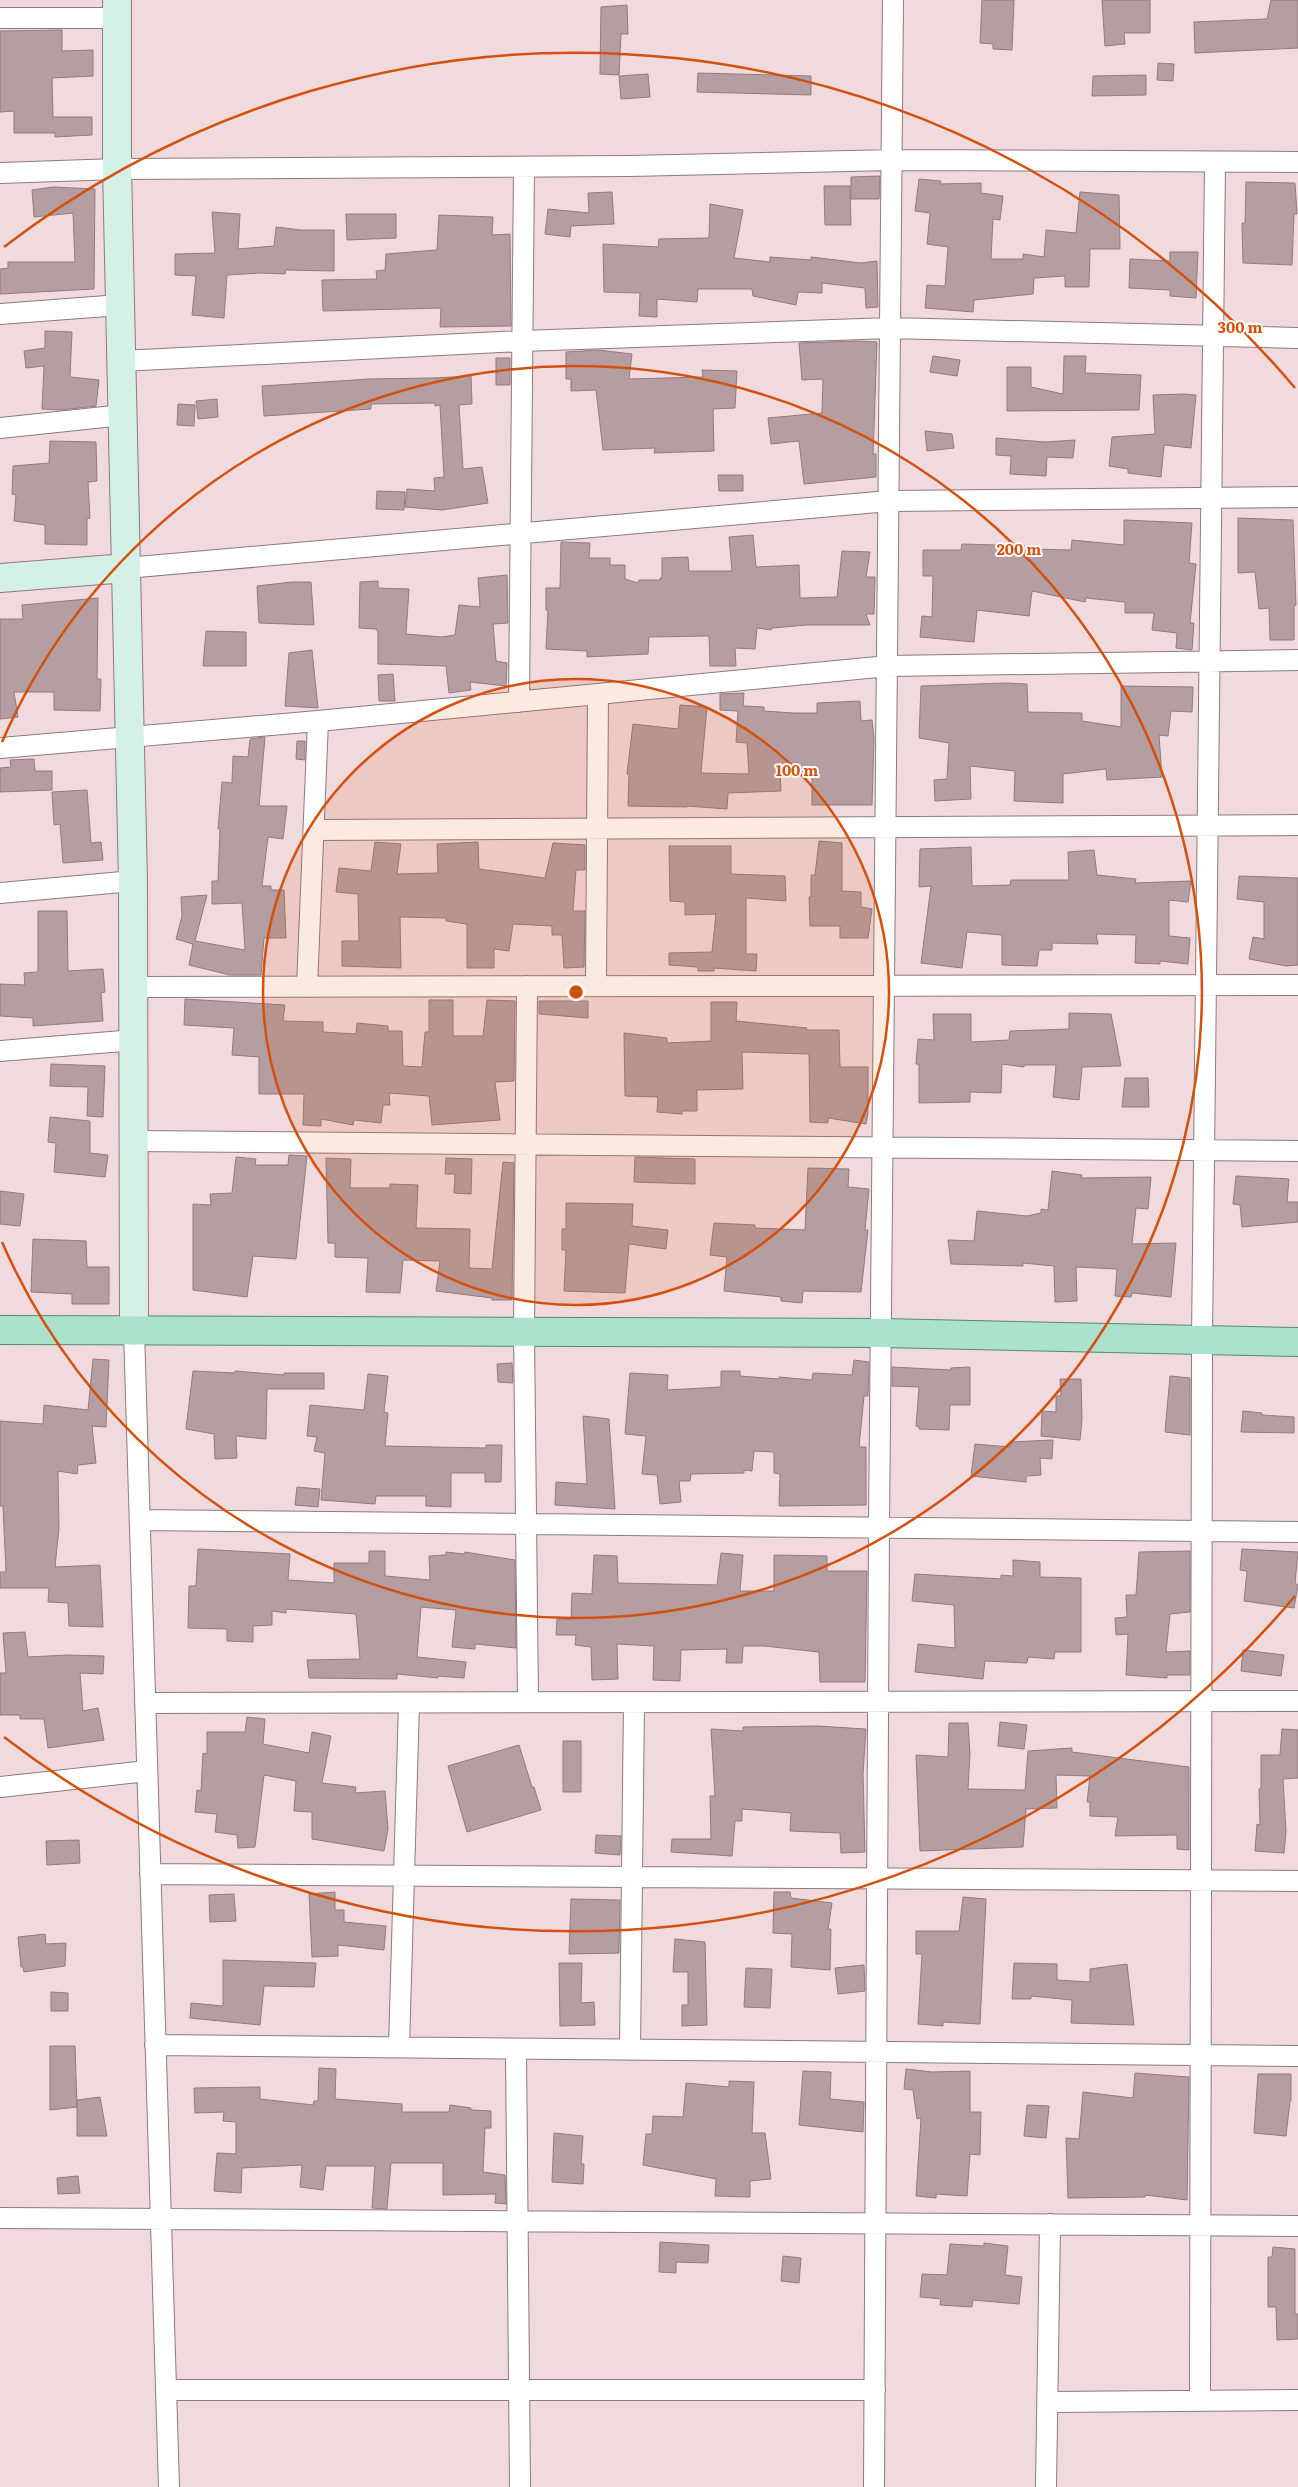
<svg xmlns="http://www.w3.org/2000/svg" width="1298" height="2487" font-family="Literata,serif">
<rect width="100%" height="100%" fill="#f1dade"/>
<path fill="#b49ea2" stroke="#907b7f" d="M982 0H1014L1012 50 993 49V44L980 43Z
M1102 0H1150V33H1124L1125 44 1105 46Z
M1271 0H1298V48L1195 53 1194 22 1267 19Z
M627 5 628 34H621L619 75 600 74 601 7Z
M62 30V51L93 50V76L52 78 53 117H92V135L55 137V133H14V111L0 112V31Z
M1158 63 1174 64 1173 81 1157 80Z
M698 73 811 76V95L697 92Z
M648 74 650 97 621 99 619 76Z
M1146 75V95L1092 96 1093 76Z
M880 176 879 199H851V177Z
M919 179 941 181 940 184 981 183V193L1003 196 1000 220 993 219 991 259H1023V254L1044 257 1046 230 1076 233 1080 192 1119 195 1120 249H1090L1089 287H1065V276L1034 278 1033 294 974 300 973 312 925 308 927 285 945 286 948 247 927 244 930 213 915 211Z
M1246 182 1295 183 1297 214H1294L1292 265 1243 263 1242 223H1245Z
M824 186H850L851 225H825Z
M53 187 95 189 94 289 0 294V269L8 268V262H75L73 213 34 217 32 190Z
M612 192 614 224 571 226 570 237 545 234 548 209 589 213 588 193Z
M710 204 743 210 734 258 770 262V257L811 260V257L861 263 877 261 878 307 866 308 865 288 822 283V293L798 292 796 305 753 296 752 289H698L697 302 657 299V317L639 316 640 293 604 292 603 244 658 247 659 239 709 238Z
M212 212 240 214 238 249 274 246 276 227 301 230H334V271L286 270 285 274 261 273 227 275 224 318 192 315 196 276 175 275V254L215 253Z
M346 214H396V238L347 240Z
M439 215 493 217 492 235 510 234 511 326 440 327 441 308 323 311 322 280 377 279 376 271 385 270 386 254 437 250Z
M1170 252H1198L1196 298 1170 296V290L1129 288 1130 259 1170 261Z
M45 331 72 332 70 377 99 380 96 406 61 410 42 409 44 366 26 368 24 351 45 348Z
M857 341 877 342 873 454H876V477L804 484 799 441 771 444 768 418 822 413 823 379 802 380 799 343Z
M598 350 632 354 629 379 703 377 702 370 737 371 735 408 713 409 714 451 654 453 655 448 603 450 596 390 571 391V379H566V352Z
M933 356 960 360 957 376 930 372Z
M1064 356H1086L1085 373 1141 375 1139 410 1007 411V367H1031V387L1063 394Z
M496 358H510V385H496Z
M471 376 472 404 459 405 463 469 482 467 488 503 442 510 405 507 407 489 435 491 434 478 444 477 440 405 435 406V403L371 404V409L264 416 262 386 369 379 433 378Z
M1184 394 1196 395 1191 448 1164 445 1161 477 1128 473V469L1109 466 1112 437 1155 434 1153 395Z
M217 399 218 417 198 419 196 401Z
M178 404 195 405 194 426 177 425Z
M925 431 952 434 954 448 927 451Z
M996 438 1045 442 1075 440 1073 458 1047 457 1046 476 1010 474 1011 456 996 455Z
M50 441 96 442 97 481 88 482 90 518 87 519V545L45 544V525L14 521 16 495 12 494 13 466 49 463Z
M718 475H743V491H719Z
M377 491 405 492 404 510 376 509Z
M1238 518 1293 520 1296 605 1294 606V640H1270L1269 608 1259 609 1255 572 1238 573Z
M1124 520 1192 523 1189 563 1196 564 1190 623H1194L1192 650 1176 648 1177 633 1152 630 1154 613H1125V602L1086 598 1085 602 1032 591 1029 616 977 610 974 642 920 637 922 616 932 617 933 576H923V550H961L962 544 1030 546V549L1071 550 1072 540 1124 545Z
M753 535 756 567 799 565 800 598 837 597 842 551 870 552 866 577H875L874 614H866L870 625H806L772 628 771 630 757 628 755 649 735 648 736 666H710L709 636 649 637 648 654 587 657V651L546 649 548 610H546V588H560L561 542 590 543 589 558H610V565H625V579L638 583 639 580H660V578H662V558L688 557 689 571H732L729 537Z
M507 575 508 623 493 624 496 661 507 663 506 686 470 682 471 690 449 693 446 666 378 664V632L376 629 359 628 360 582 378 581V588L409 589 406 634 442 637 455 635 459 605 480 607 478 578Z
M292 582H311L314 625 259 623 257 586Z
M98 598 97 679H101L100 711 54 710V692H14L18 717 0 719V619H23L22 605Z
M206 631 246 632V666H203Z
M312 650 318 708 285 706 289 653Z
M393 674 395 701H379L378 675Z
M1005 683 1027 684 1028 712 1082 713V721L1121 727V686L1193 687 1192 712 1171 711 1168 736 1159 735 1162 777 1107 780 1106 769 1063 774V803L1014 801 1015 771 970 766 971 799 935 801 934 780 947 779 949 743 919 738 921 686Z
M744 693 743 706 764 707V711L794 713H817V703L860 701 861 721 872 720 874 739 872 805H812V772L780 769 781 791 728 793 727 809 687 806V807L628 806 629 775 627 774 633 724 678 729 680 705 707 707 701 773 749 774 747 743 736 742 738 711 720 710V694Z
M265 737 259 806H287L283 839 268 837 262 886H271V890H284L286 938H264L261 975H230L189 965 193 944 176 939 182 916 181 897 207 895 195 941 245 950 242 903 212 904V881H218L220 829H218L222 782 232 783 233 756 248 757 250 739Z
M297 741H305V760L296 759Z
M34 759 35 771H52V790L0 792V768L11 767 10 760Z
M87 790 91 843 101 842 103 860 63 863 60 824 54 825 52 792Z
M819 841 842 843V891L861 892V907L872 909 868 938H840V926H810L809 897H811V875H815Z
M375 842 401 844 397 874 438 873 437 844 478 842 479 869 545 878 553 843 585 845V870H576L573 911H585L584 967 564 968 562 935H552V926L513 924 509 951 494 949V968H467V924L446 921V918L400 917 401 968 342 966V941H359L358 894 336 892 339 868 371 871Z
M669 846H731V874L785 876 786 901 746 898V954H757L756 971 714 968V971H698V967L669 965V953L712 952 716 914 685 915V902L670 901Z
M971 847 972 886 1010 885 1011 880H1069L1068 852 1094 850 1097 875 1136 879 1135 883 1191 881 1188 902 1169 900V936L1190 938 1188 964 1160 961V964L1135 963 1136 935 1096 934 1098 944 1052 943V950H1039L1037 966 1002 965V935L967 932 962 968 921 963 931 886 919 887 920 849Z
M1239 876 1298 878V965L1286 966 1249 959 1253 937 1264 939V902L1237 899Z
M38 911H67L68 971 103 969 105 992 101 993 103 1021 33 1026V1018L0 1016V984L25 985 24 973 38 972Z
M185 999 285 1005 283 1021 323 1022V1032L356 1034 357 1023 388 1026V1031H402L403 1066 422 1067 425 1032H429V1000H453V1036H483L487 1000 515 1001 514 1081 495 1082 500 1120 432 1125 429 1096 389 1093 390 1105H383L381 1123 354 1120 353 1125 321 1119V1126L303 1125 304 1094H259V1057L232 1055 234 1028 184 1025Z
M539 1001H588V1018L539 1014Z
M711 1002H737L736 1021 807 1028 806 1030H839L840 1067H868V1113L866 1124 828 1118V1123L810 1122 809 1054 742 1052 743 1089 697 1090V1111H682V1114L657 1112 658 1097 625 1096 624 1033 667 1038V1043L711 1041Z
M1069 1013 1111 1014 1121 1066 1082 1067 1079 1100 1053 1097 1056 1065H1024V1067L1002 1064 1001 1093 970 1092V1102L919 1103V1064H916L918 1039 934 1040 933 1014H971V1042L1009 1040 1010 1031 1069 1029Z
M51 1064 105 1066 103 1117 87 1116 88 1087 50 1086Z
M1125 1078H1148L1149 1107H1122Z
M50 1117 90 1121V1153L108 1155 105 1177 54 1172 56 1143 48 1142Z
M289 1155 307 1156 296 1259 253 1256 247 1297 193 1290V1204L211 1205 210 1194 232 1193 236 1157 256 1159 255 1165H288Z
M635 1157 695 1159V1184L634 1182Z
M326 1158 351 1159 350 1188H390V1184L418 1185 416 1228 470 1229 469 1268 492 1269 503 1162 514 1163 512 1300H492V1298L436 1291 440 1261 403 1260 400 1293 366 1292 368 1258 335 1257V1243H328Z
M446 1158 472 1159 471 1194 454 1193 455 1174H445Z
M808 1168 849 1169 848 1187 869 1189 865 1230H868L861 1292 803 1291 802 1303 781 1301V1297L724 1291 727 1257 710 1255 714 1223 755 1225V1228L805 1230Z
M1052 1171 1082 1175 1081 1178 1151 1177 1148 1209 1136 1208 1132 1244 1176 1243 1171 1297 1132 1293 1131 1297 1115 1296 1117 1269 1076 1267 1077 1301 1055 1302 1054 1266 1023 1263V1266L951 1264 948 1240 974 1241 977 1211 1027 1216 1041 1213V1209L1048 1210Z
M1236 1176 1289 1179 1287 1202H1298V1222L1242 1227 1240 1205 1233 1204Z
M0 1191 24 1194 20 1226 0 1224Z
M566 1203 633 1204 632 1226 668 1230 666 1249 629 1244 625 1293 564 1291 566 1250H562V1229H566Z
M33 1239 86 1241 87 1267H109V1304H72V1294L31 1292Z
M93 1359 109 1360 106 1427 92 1426 96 1463 78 1465 77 1474 58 1471 59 1528 55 1567 100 1565 103 1627 69 1626 68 1603 48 1602 49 1588H0V1572H6L3 1506H0V1421L43 1424 44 1405 88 1410Z
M854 1360 869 1362 868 1396H864L859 1447H866V1505L779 1506 780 1474 774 1473V1452L754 1451 752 1471 744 1470V1473L691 1474 690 1481H679L681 1502 660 1504 657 1475 642 1474 646 1436 625 1434 630 1373 668 1375 667 1390 721 1387V1371H740V1376L779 1379V1377L812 1380 813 1373 852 1375Z
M512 1363 513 1383 498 1382 497 1364Z
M892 1367 951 1370V1368L970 1367V1405H950L949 1430 919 1429V1427L916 1426 919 1387 892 1386Z
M193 1371 235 1373V1371L284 1375V1373H324V1389H267L266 1439 236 1436 237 1458 215 1459 214 1434 186 1429Z
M368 1374 388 1376 384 1412 388 1413 385 1446 486 1448V1445H502L501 1482H485V1473H451V1507L426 1506V1496H376L375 1504 321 1500 325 1453 314 1451 317 1437 307 1436 310 1405 364 1410Z
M1170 1376 1190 1378V1435L1165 1432Z
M1060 1379H1081L1082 1419 1080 1440 1041 1436 1042 1411 1056 1412V1396H1061Z
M1243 1411 1262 1413V1415L1294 1417V1433L1241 1432Z
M583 1416 609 1419 615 1509 555 1505 556 1482 587 1484Z
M1053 1440 1052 1459 1040 1458 1041 1475 1026 1476V1482L971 1476 975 1444 1010 1447V1442Z
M297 1487 320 1489 318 1507 295 1505Z
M198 1549 290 1554 288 1580 334 1583V1563H369V1551H385V1576L430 1580 429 1556 446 1555V1552L464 1554 465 1552 515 1560 516 1648 475 1644V1649L452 1647 456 1610 421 1607 417 1657 466 1662 464 1678 438 1676V1678L397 1674V1679L309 1678 307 1660 360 1659 356 1614 286 1609V1613L272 1611V1625L253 1626V1642L227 1641V1629L188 1628 189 1586H196Z
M1242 1549 1298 1552 1295 1583 1298 1585 1294 1608 1244 1601 1247 1571 1240 1570Z
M1190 1551V1612L1170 1614 1166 1652 1190 1651V1675H1167V1678L1126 1675 1128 1634 1116 1635 1115 1618 1127 1617 1126 1595H1136L1139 1552Z
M721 1553 743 1555 740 1591H774V1555L827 1556V1571H867L865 1682H820L819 1652 764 1646H743L742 1663H726L727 1649 681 1650 680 1681 653 1680 654 1646 617 1644 618 1679 592 1680 591 1647 575 1645 576 1635H556L557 1619H571L572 1593 592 1594 594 1555 617 1556 618 1583 717 1585Z
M1013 1560 1040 1562V1577L1081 1578V1652H1055L1054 1659 1028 1657 1027 1663 985 1661 983 1679 915 1672 918 1644 955 1648 954 1605 912 1601 915 1574 1001 1579V1575L1013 1576Z
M25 1632 28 1657 67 1655 104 1656 103 1674 80 1673 83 1711 98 1708 104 1740 48 1748 44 1719H20V1715H0V1673H6L3 1633Z
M1243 1650 1284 1655 1281 1676 1241 1671Z
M247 1717 265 1719 263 1744 309 1753 312 1732 331 1736 322 1783 356 1787 355 1793 385 1791 388 1829 384 1851 312 1839V1812L294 1811 296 1781 264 1775 255 1847 238 1848 237 1835 215 1832 217 1814 195 1812 197 1790 201 1791 203 1753 207 1754V1732H245Z
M1000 1722 1027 1725 1024 1749 998 1746Z
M949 1723H968L970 1754 968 1789 1025 1790 1028 1751 1072 1748V1752L1189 1767V1850L1177 1849V1835L1115 1836 1118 1817 1090 1816V1802H1087L1090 1776 1056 1775 1057 1808 1026 1809 1023 1847 920 1851 916 1755 948 1757Z
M817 1726 866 1729 863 1774 865 1852 841 1853 840 1833 790 1831 791 1813 742 1809V1821H735L732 1856 671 1852 672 1839H711L710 1796H715L711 1729 743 1731V1727Z
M1282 1729 1298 1730V1778L1283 1779 1286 1832 1284 1853 1255 1851 1257 1824 1260 1825 1259 1789 1261 1788V1755H1280Z
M563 1741H581V1792H563Z
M519 1745 532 1787H534L541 1810 467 1832 448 1766Z
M596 1835 621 1836 620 1855 595 1853Z
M79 1840 80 1863 47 1865 46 1841Z
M335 1892V1910H344V1922L386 1926 384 1950 338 1945V1956L312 1957 309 1894Z
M774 1892H790L791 1898 832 1903 828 1929H831L830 1970 791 1967 792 1934 773 1933Z
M234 1894 236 1921 210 1922 209 1895Z
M963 1897 986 1899 980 2024 943 2022V2026L918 2024 922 1954H916V1931H959Z
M571 1899 620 1900 619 1953 569 1954Z
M45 1934 46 1944 66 1943 65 1966 24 1972 23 1967H21L18 1937Z
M675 1939 705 1942 707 2025 682 2026V2005H688V1972H673Z
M223 1960 316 1963 314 1987 264 1986 260 2025 190 2018 191 2003 223 2006Z
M559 1963H582L581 2003 594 2002 595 2025 560 2026Z
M1014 1963 1057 1964V1980L1090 1982V1969L1127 1964 1134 2025 1071 2023 1072 2000 1031 1996V1999H1012Z
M864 1965 865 1991 838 1994 835 1968Z
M746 1968 772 1969 770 2008 744 2007Z
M51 1992 68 1993V2011H51Z
M50 2046H75L77 2107 50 2110Z
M319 2068 336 2069 335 2099 402 2104V2112H449L450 2105 471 2108V2110L491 2111V2128H485L483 2172 505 2175 506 2204 495 2203 496 2194 443 2195V2163H391L387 2209 372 2208 375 2166H326L323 2190 300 2187 302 2165 242 2168 241 2193 214 2191 217 2153 236 2154V2122L223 2121 224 2112 195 2113 194 2088 260 2087V2099L313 2105 314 2101H318Z
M906 2069 932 2072 970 2071V2112H981L980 2155 970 2154 967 2196 936 2194V2198L916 2196 921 2118 917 2119 913 2090 904 2089Z
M803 2071 831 2072 830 2099 864 2102 863 2132 799 2125Z
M1135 2073 1189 2077 1187 2200 1145 2195V2197L1068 2198 1066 2138 1079 2139 1083 2092 1133 2098Z
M1258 2074H1291V2101H1290L1286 2136 1254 2133Z
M729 2081 754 2082 752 2133H765L771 2179 750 2181V2197L715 2196 716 2179 643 2165 646 2134H652L653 2116 683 2117 686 2083 729 2087Z
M100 2097 107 2136H77V2100Z
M1027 2105 1049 2106 1046 2138 1024 2136Z
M554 2133 583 2136 581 2164H584L583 2184 552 2182Z
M78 2176 80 2193 58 2194 57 2178Z
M660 2242 709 2245 708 2263 676 2262V2273L659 2272Z
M984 2243 1008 2246 1005 2275 1022 2277 1019 2304 973 2300 972 2307 940 2305 941 2299 920 2297 922 2274 947 2275 950 2244 984 2246Z
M1273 2247 1295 2249V2314H1298V2339L1277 2340 1276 2307H1268V2257H1272Z
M783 2256 801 2258 799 2283 781 2281Z"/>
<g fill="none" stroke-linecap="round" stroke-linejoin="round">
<g stroke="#8e7a7d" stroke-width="22">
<path id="street" d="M0 18H118
M0 173 117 169 630 166 892 160 1298 162
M0 314 120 305
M121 361 522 341 890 328 1298 338
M0 428 123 415
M126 568 889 501 1298 497
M519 702 524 167
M0 748 318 721 888 666 1298 660
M314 830 1298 825
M0 893 133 881
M596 984 598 694
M527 986 524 1331 528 1702
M135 987 1298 985
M307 987 318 721
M0 1051 135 1040
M134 1141 1298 1151
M134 1331 169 2487
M140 1520 1298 1532
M145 1703 1298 1701
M0 1787 147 1771
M150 1874 1298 1881
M155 2045 1298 2056
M399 2047 409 1703
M516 2049 520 2487
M630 2050 634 1702
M0 2218 1298 2226
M166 2390H875
M1200 2401 1202 1340 1215 162
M1048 2402 1298 2400
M874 2487 879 1527 893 0
M1046 2487 1050 2224"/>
</g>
<g stroke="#8e7a7d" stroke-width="30">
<path id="secondary" d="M117 0V169L133 881 134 1331
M0 578 126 568"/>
</g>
<g stroke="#518974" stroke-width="30">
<path id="primary" d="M0 1330 882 1333 1298 1342"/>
</g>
<use href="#street" stroke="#fff" stroke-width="20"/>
<use href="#secondary" stroke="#d5f0e6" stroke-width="28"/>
<use href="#primary" stroke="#abe1cd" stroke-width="28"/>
</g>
<circle cx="576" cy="992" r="313" fill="#d3510c" fill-opacity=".12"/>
<g fill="none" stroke="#d3510c" stroke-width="2.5">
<circle cx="576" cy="992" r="313"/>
<path d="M2 742A626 626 0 1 1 2 1242"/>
<path d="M1295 1596A939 939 0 0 1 4 1737M4 247A939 939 0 0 1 1295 388"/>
</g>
<circle cx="576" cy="992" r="8" fill="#d3510c" stroke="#fff" stroke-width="2.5"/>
<g font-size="15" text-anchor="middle" font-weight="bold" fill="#d3510c" stroke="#fff" stroke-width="4" stroke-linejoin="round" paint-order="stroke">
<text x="1240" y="333">300 m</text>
<text x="1019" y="555">200 m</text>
<text x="797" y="776">100 m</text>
</g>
</svg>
